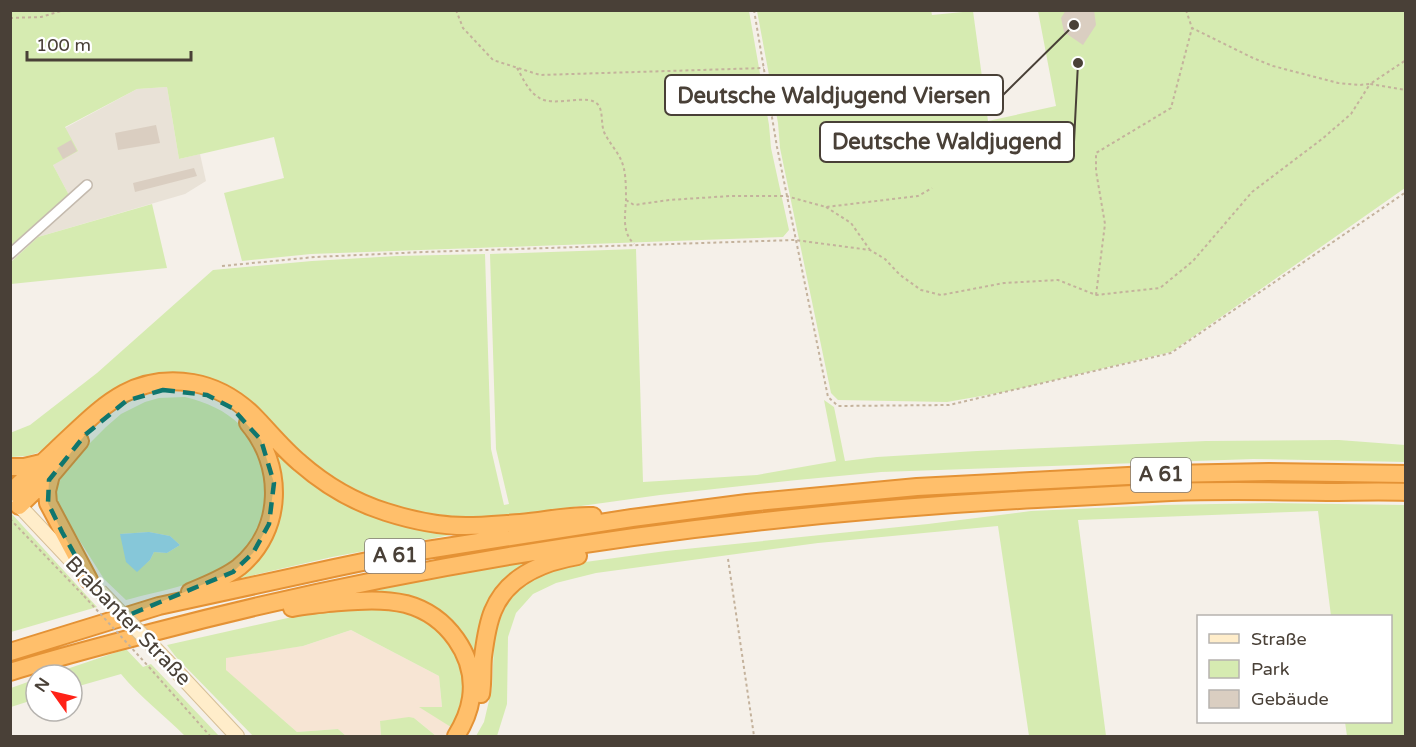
<svg xmlns="http://www.w3.org/2000/svg" width="1416" height="747" font-family="'Varela Round',sans-serif">
<rect width="100%" height="100%" fill="#f5f0e9"/>
<path fill="#e9e2d7" d="M167 87 179 159 200 154 206 181 185 194 38 237 11 262V248L50 211 70 197 53 165 65 128 137 89Z"/>
<path fill="#f7e5d4" d="M351 630 439 676 442 708 421 707 454 729 448 736H436L414 718 380 721 381 736H346L338 729 297 732 225 670 226 657 303 646Z"/>
<path fill="#d6ebb1" fill-rule="evenodd" d="M931 10 932 15 973 11 988 121 1056 106 1038 11H1405V188L1171 352 1004 392 947 402 838 400 831 393 780 148 778 123 757 11Z
M10 11H749L769 125 771 148 789 230 783 237 311 254 242 261 224 193 284 178 274 137 179 159 167 87 137 89 65 127 78 151 53 165 70 197 50 211 11 248Z
M152 204 167 268 11 284V262L38 237Z
M636 249 643 482 757 475 836 461 824 400 834 407 845 461 877 457 977 451 1206 441 1339 440 1405 445 1406 462 1253 459 881 472 797 480 660 495 502 517H462L418 512 396 507 374 499 336 481 308 459 254 404 240 393 225 385 193 375 158 374 137 380 56 441 37 453 27 456 11 457 10 433 30 425 97 373 213 270 312 261 397 256 485 254 491 449 504 505 509 504 496 449 490 254Z
M185 397C206 402 225 410 241 426 252 436 268 469 268 484 269 507 257 544 238 559 209 583 162 590 126 600L104 579 59 508 56 491 65 468 106 427 121 414 145 402 159 398ZM149 532 170 536 180 545 167 553 154 552 150 560 137 571 120 534Z
M263 434 310 478 467 532 332 557 233 580 268 538Z
M1269 503 1405 505 1406 736H1347L1345 722H1390V616H1331L1318 511 1078 520 1106 736H1029L998 526 818 543 596 573 556 583 533 594 516 613 508 637 507 704 497 736H476L484 722 492 688 494 644 497 626 509 600 516 593 531 580 548 571 578 563 666 551 928 524 1031 511 1162 505Z
M11 513 97 607 11 632Z
M559 554 510 581 476 677 444 620 350 593Z
M354 608 376 609 401 611 432 625 450 643 462 666 465 693 454 729 419 707H442L439 676 351 630 303 646 226 658V670L297 732 338 729 346 736H253L176 657 167 645 301 615Z
M126 649 143 667 151 664 219 736H185C164 715 140 697 121 674L72 688V675H49Z
M36 679V699L11 707V688Z
M409 717 414 718 436 736H381L380 721Z"/>
<path fill="#a4dbf4" d="M149 532 170 536 180 545 167 553 154 552 150 560 137 572 126 562 120 534Z"/>
<path fill="#dacec1" d="M1066 10H1094L1096 25 1083 45 1064 32 1061 18Z
M156 125 160 143 118 150 115 133Z
M71 140 77 151 63 159 57 148Z
M194 168 197 176 135 192 133 183Z"/>
<g fill="none" stroke-linecap="round" stroke-linejoin="round">
<g stroke="#c4baae" stroke-width="12">
<path id="street" d="M10 254 87 185"/>
</g>
<g stroke="#d7c098" stroke-width="16">
<path id="secondary" d="M13 499 80 570
M167 661 237 736"/>
</g>
<g stroke="#e49235" stroke-width="20">
<path id="highway" d="M10 467H24L41 463
M51 475 47 491 48 503 89 580
M10 493C27 476 44 462 60 446 101 408 131 373 193 383 216 387 235 398 252 414 268 430 282 448 300 463 324 484 354 502 386 512 411 520 440 526 466 526 484 526 503 524 520 523 545 521 568 515 593 516
M19 506 52 474 80 441
M190 592C206 585 225 578 239 567 284 530 284 465 248 423
M292 608C304 605 316 605 328 603 355 601 380 598 406 604 447 615 477 656 471 698 469 712 463 725 456 736
M10 652 159 606 334 568 401 554 632 518 747 503 917 487 1167 474 1269 472 1406 474
M10 672C58 657 106 645 154 632 442 556 739 515 1037 499 1082 497 1126 494 1171 492 1223 490 1275 491 1327 492 1353 492 1379 491 1406 492
M481 694C483 682 482 669 483 657 485 642 487 625 493 611 507 576 543 562 578 556"/>
</g>
<path stroke="#c4b29c" stroke-width="2" stroke-dasharray="3 3" stroke-linecap="butt" d="M456 10 463 28 493 60 540 75 764 68
M754 10 777 147 828 397 838 406 949 405 1171 353 1406 192
M1186 10 1192 28 1253 58 1273 66 1338 83 1359 85 1370 84 1406 60
M10 18 41 17 64 10
M517 68C523 78 528 91 538 97 553 109 590 91 599 106 603 113 601 124 604 132 610 145 621 154 624 169 626 178 626 191 626 201 625 217 622 232 634 244
M626 200 634 205 669 200 730 196H786L826 207 918 196 932 188
M826 207 851 223 870 250
M222 266 315 257 424 252 795 240 870 250 885 259 900 275 921 290 941 295 1004 283 1058 280 1096 295 1160 288 1193 261 1252 192 1322 139 1351 114 1370 84 1406 90
M1096 295 1105 224 1096 171V153L1171 108 1192 28
M10 519 84 596
M728 559 754 736
M149 667 210 736"/>
<use href="#street" stroke="#fff" stroke-width="9"/>
<use href="#secondary" stroke="#ffedca" stroke-width="14"/>
<use href="#highway" stroke="#ffbf6b" stroke-width="16"/>
<g stroke="#d7c098" stroke-width="16" stroke-linecap="butt">
<path id="secondary-bridge" d="M100 591 167 661"/>
</g>
<path stroke="#c4b29c" stroke-width="2" stroke-dasharray="3 3" stroke-linecap="butt" d="M84 596 149 667"/>
<use href="#secondary-bridge" stroke="#ffedca" stroke-width="14"/>
</g>
<path fill="#0f766e" fill-opacity="0.2" stroke="#0f766e" stroke-width="4.5" stroke-dasharray="12 8" stroke-linejoin="round" d="M163 390 207 395 232 408 261 440 274 483 269 524 253 553 233 572 124 617 89 580 62 532 48 503 49 480 85 435 126 401Z"/>
<g text-anchor="middle" dominant-baseline="central" stroke-width="5" stroke-linejoin="round" paint-order="stroke">
<g fill="#fff" stroke="#807973" stroke-width="1.5">
<rect x="1131" y="458" width="60" height="34" rx="4.5"/>
<rect x="365" y="539" width="60" height="34" rx="4.5"/>
</g>
<g font-size="20" font-weight="bold" fill="#494037">
<text x="1161" y="475">A 61</text>
<text x="395" y="556">A 61</text>
</g>
<g font-size="21" fill="#494037" stroke="#fff">
<text transform="translate(128 621) rotate(46)">Brabanter Straße</text>
</g>
</g>
<path fill="none" stroke="#494037" stroke-width="2" d="M1074 25L1003 95M1078 63L1074 142"/>
<g fill="#494037" stroke="#fff" stroke-width="2">
<circle cx="1074" cy="25" r="6"/>
<circle cx="1078" cy="63" r="6"/>
</g>
<g fill="#fff" stroke="#494037" stroke-width="2">
<rect x="665" y="75" width="338" height="40" rx="6"/>
<rect x="820" y="122" width="254" height="40" rx="6"/>
</g>
<g font-size="22" text-anchor="middle" font-weight="bold" fill="#494037">
<text x="834" y="103">Deutsche Waldjugend Viersen</text>
<text x="947" y="149">Deutsche Waldjugend</text>
</g>
<rect width="1416" height="747" fill="none" stroke="#494037" stroke-width="24"/>
<rect x="1197" y="615" width="195" height="108" fill="#ffffff" stroke="#b6b3af" stroke-width="1.5"/>
<rect x="1209" y="634" width="30" height="9" fill="#ffedca" stroke="#b6b3af" stroke-width="1.5"/>
<text x="1251" y="645" font-size="18" fill="#494037">Straße</text>
<rect x="1209" y="660" width="30" height="18" fill="#d6ebb1" stroke="#b6b3af" stroke-width="1.5"/>
<text x="1251" y="675" font-size="18" fill="#494037">Park</text>
<rect x="1209" y="690" width="30" height="18" fill="#dacec1" stroke="#b6b3af" stroke-width="1.5"/>
<text x="1251" y="705" font-size="18" fill="#494037">Gebäude</text>
<g transform="translate(54 693) rotate(304)"><circle r="28" fill="#ffffff" stroke="#b6b3af" stroke-width="1.5"/>
<path d="M0-4.5L10 22L0 15L-10 22Z" fill="#ff2217"/>
<text y="-9" font-size="16" font-weight="bold" text-anchor="middle" fill="#494037">N</text>
</g>
<path d="M27 51v9h164v-9" fill="none" stroke="#494037" stroke-width="3"/>
<text x="36" y="51" font-size="18" fill="#494037" stroke="#ffffff" stroke-width="4.5" paint-order="stroke">100 m</text>
</svg>
